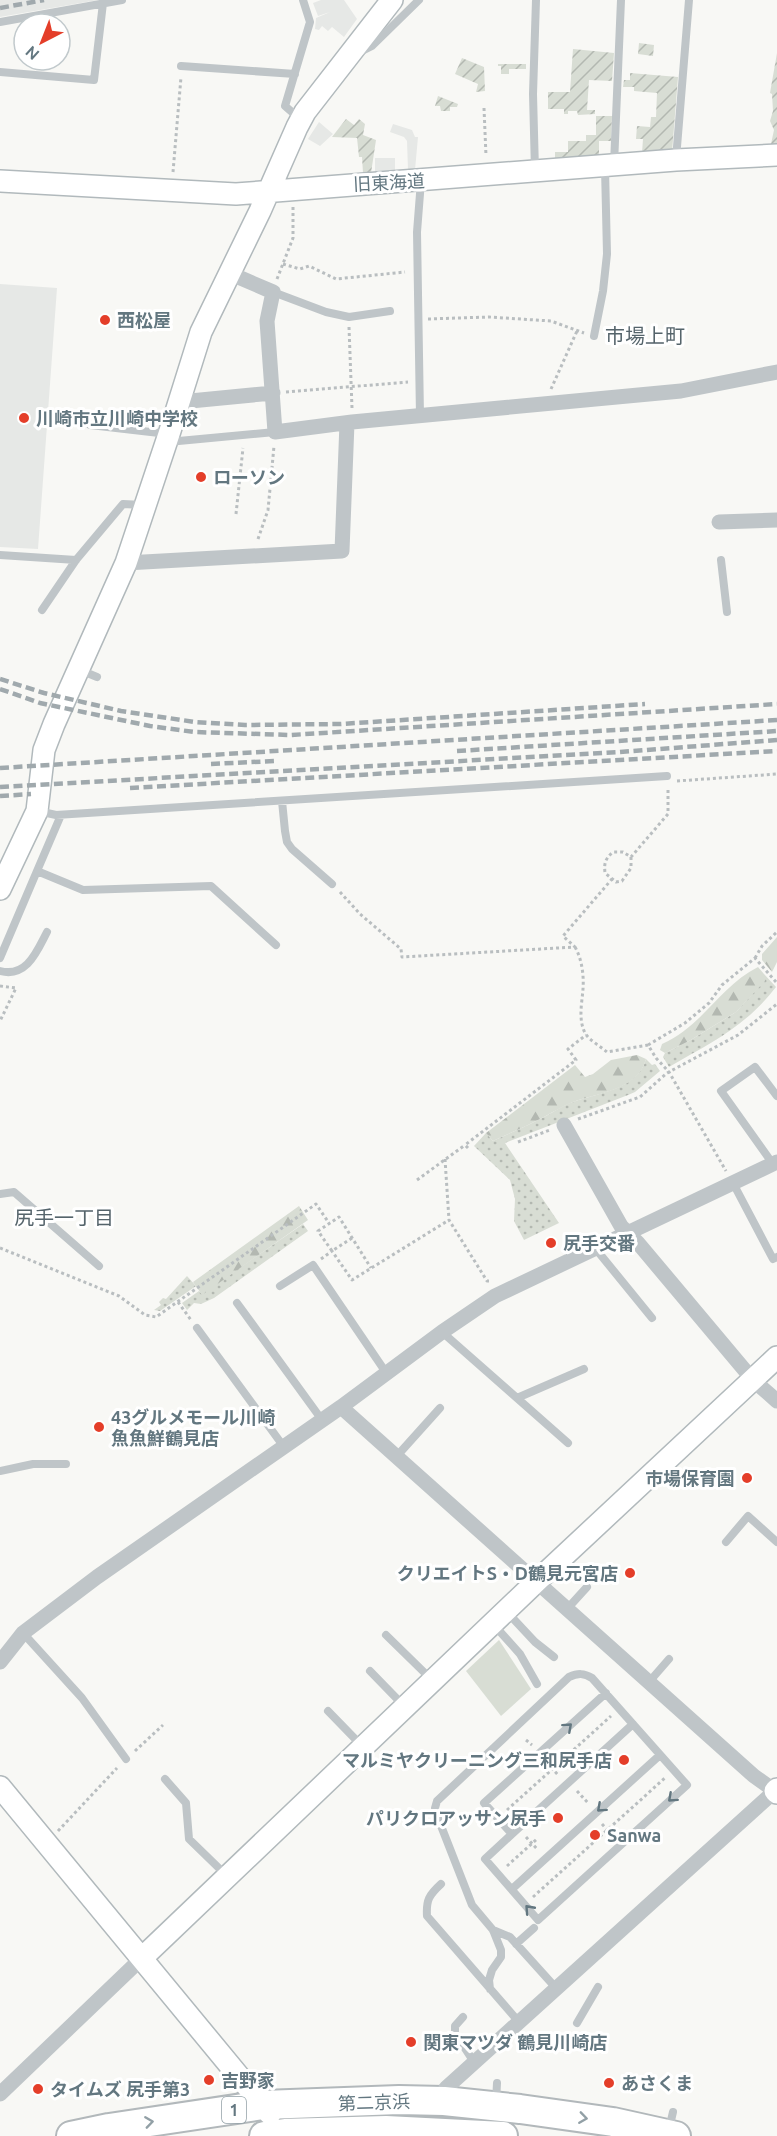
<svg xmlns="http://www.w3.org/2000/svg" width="777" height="2136" font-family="Ubuntu,'Noto Sans JP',sans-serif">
<defs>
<pattern id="grass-dots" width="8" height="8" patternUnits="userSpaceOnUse" patternTransform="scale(1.5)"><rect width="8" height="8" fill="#d8ddd4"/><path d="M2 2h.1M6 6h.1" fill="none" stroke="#b3b8b1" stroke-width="1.8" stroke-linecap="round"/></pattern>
<pattern id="forest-firs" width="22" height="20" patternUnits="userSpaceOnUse" patternTransform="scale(1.5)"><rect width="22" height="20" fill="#d8ddd4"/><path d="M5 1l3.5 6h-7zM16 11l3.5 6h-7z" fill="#b3b8b1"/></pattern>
<pattern id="garden-furrows" width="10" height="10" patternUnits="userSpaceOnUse" patternTransform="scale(1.5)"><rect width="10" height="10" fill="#d8ddd4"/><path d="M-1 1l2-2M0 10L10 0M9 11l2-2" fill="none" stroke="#b3b8b1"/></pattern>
</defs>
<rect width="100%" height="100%" fill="#f8f8f5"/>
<path fill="#e6e8e6" d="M0 0H98L0 17Z
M321 0H344L357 19 344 37 332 27 328 31 322 26 319 30 315 29 316 18 330 12 318 16 313 3Z
M319 122 333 134 320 146 308 139Z
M393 124 412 130 415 137H418L415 170H408L407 141 404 137 390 132Z
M375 158H395V172H375Z
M0 284 57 288 38 549 0 547Z"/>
<path fill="url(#grass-dots)" d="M764 974 776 987C745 1027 712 1042 669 1067L663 1057 665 1053 689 1041 736 1012 764 981Z
M646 1059 652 1065 655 1064 660 1071 635 1092 628 1095 505 1143 559 1223 524 1240 514 1221 515 1199 510 1180 474 1146 486 1133 493 1141C510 1133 527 1126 544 1117 554 1112 563 1105 573 1102 598 1093 638 1089 646 1059Z
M303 1224 308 1231 214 1298 201 1304 194 1303 187 1310 182 1303 199 1291 202 1294Z
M187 1276 196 1286 160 1311 154 1310 161 1305 159 1302 163 1298 166 1299Z"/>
<path fill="url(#forest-firs)" d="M777 937V962L772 972 762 960V954Z
M758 967 764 974 765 981 736 1012 689 1041 665 1053 660 1050 662 1044C703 1026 720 986 758 967Z
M637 1055 646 1059C638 1090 598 1093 573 1102 563 1106 553 1112 544 1117 527 1126 510 1133 493 1141L486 1133 575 1065 585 1077 593 1074 611 1060Z
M299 1206 308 1220 202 1295 193 1282Z"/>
<path fill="#d8ddd4" d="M499 1640 531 1689 501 1716 466 1671Z"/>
<path fill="url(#garden-furrows)" d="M639 43 654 45 653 56 638 54Z
M573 49 614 53 612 81 589 80 587 110H595V114L578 115 577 111H568V114H564V109H548V92H570Z
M777 53V144H771L774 130 770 121 773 111 772 94 770 93Z
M462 58 484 67 485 91 476 92 478 84 455 74Z
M498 64H526V69H509V74H501V66H498Z
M630 73 678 77 672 152 642 153 643 139H636L637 126 650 127 651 117H656L657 93 634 91V87H623L624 80H630Z
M438 96 458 104 457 107H450V111H441L440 106H435Z
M596 116H612L611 141H599V159L555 163V152H568V141H586V135H596Z
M346 119 354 125 359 119 365 124 363 135 376 140 371 173H363L362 157H359L357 138 332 137Z"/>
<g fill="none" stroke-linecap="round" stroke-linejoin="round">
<g stroke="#b1b9bc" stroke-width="24">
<path id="secondary" d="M0 181 236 194 676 160 777 155
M0 889 37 811 44 750 54 724 126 563 169 434 201 332 260 211 297 127 305 112 392 0
M0 1787 270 2114
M777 1789 775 1791 777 1793
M142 1958 536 1582 777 1357"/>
</g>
<g stroke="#b2b8bb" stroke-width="32">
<path id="highway" d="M71 2136 109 2128 263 2105 399 2100 444 2101 520 2109 613 2122 676 2136
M264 2136 285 2133 386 2130 503 2136"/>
</g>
<path stroke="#b9bec0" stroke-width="3" stroke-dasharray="3 3" stroke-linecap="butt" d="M484 108 486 156
M173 172 181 77
M283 264 300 269 309 266 336 279 405 272
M277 279 293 238V207
M428 319 489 317 551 321 584 333
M349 327 352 408
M551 389 577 331
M286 392 408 382
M236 514 243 448
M258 539 268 510 274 446
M677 781 777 774
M631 857V868L622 881 616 882 605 873C604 863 605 859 613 852H623L631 857 668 814V787
M340 892 360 914 401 949 402 957 575 947 563 936 612 879
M575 947C582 959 584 976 583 989 582 1003 578 1019 585 1033 589 1040 600 1046 607 1052L648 1045 656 1058 669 1072 726 1171
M755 958 762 946 777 932
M0 986 16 988 0 1021
M648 1045 685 1023 709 1003 722 985 755 958 777 983
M578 1119 640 1097 667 1073 738 1035 777 1004
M518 1142 550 1130
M468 1148 465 1145 576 1060 568 1049 586 1035
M445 1159 449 1220 487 1281H489
M417 1180 465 1145
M352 1238 332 1251 318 1231 339 1217 371 1268
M0 1248 119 1296 145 1315 156 1317 316 1204 329 1223
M321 1259 332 1251 352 1280 449 1220
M178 1302 191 1320
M526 1740 532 1745
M135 1751 163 1725
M547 1763 559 1776
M577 1791 589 1804
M507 1810 611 1716
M602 1824 614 1837
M58 1831 117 1768
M526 1837 538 1850
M507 1866 537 1839
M533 1897 666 1777"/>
<path stroke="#bfc5c8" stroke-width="8" d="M0 22 122 0
M360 52 372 46 419 0
M181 66 295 74
M0 72 94 80 103 3
M300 119 285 106 310 22 303 0
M676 159 689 0
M614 164 621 0
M535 171 533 94 536 0
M273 292 326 312 349 317 390 311
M594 336 603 291 607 254 605 168
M420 416 417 232 421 181
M90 425 168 434
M168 442 275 432
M0 555 76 560
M721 560 727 612
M42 610 76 560 123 504 143 505
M80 670 97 677
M282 801 285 831 287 842 292 849 332 884
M38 811 56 815 667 776
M37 871 61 815
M0 958 37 871 83 890 211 886 276 945
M0 971C27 978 37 951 47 932
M773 1164 721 1091 755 1067 777 1096
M733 1183 773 1259 777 1257
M0 1194 14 1192 99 1266
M595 1248 652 1318
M280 1286 313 1265 387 1374
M237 1303 322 1420
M197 1328 284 1447
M442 1332 568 1443
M517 1398 584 1369
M396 1457 440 1408
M0 1471 33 1464H66
M726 1542 748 1516 777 1542
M567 1609 587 1587
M507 1612 535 1642 554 1657
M494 1625 520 1654 537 1684
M23 1633 82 1698 126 1759
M386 1635 432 1680
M370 1671 404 1706
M649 1682 669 1659
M328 1711 362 1746
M165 1779 186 1803 189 1839 226 1875
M512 1834 633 1724
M441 1884C429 1895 426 1900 427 1916L519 2022
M512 1889 660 1755
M493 1930 510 1937 556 1988
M516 1944 534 1928
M490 1989 489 1980 492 1970 501 1957V1950L493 1930 472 1905 436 1813 435 1808 437 1801 569 1677C578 1673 584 1673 592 1678L687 1785 538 1920 485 1859 512 1834 484 1803 606 1693
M463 2017 455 2026V2033L474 2062
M577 2023 598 1987
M496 2102 497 2083
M669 2129 673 2112"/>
<path stroke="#bfc5c8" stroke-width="15" d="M229 273 273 292 267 321 275 432 352 422 681 391 777 372
M180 402 273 393
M719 522 777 520
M126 563 342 551 347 423
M564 1125 621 1226 638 1243 753 1380 777 1401
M341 1407 754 1776 775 1791 446 2088 444 2101
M0 1662 23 1633 97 1577 341 1407 442 1332 495 1296 777 1162
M0 2094 142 1958"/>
<use href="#secondary" stroke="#fff" stroke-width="21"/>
<use href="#highway" stroke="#fff" stroke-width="28"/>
<path stroke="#a0a9ad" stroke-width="4.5" stroke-dasharray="9 4.5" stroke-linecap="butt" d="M0 8 44 0
M0 679 44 693 121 711 195 722 245 725 341 724 645 704
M0 689 40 703 150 726 194 732 291 735 777 704
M457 751 777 731
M211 764 274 761
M0 768 777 720
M0 787 620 752 777 740
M130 788 777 751
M0 796 31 794"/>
</g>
<defs><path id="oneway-chevron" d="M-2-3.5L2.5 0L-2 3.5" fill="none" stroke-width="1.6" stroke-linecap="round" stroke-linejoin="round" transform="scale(1.5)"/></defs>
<g stroke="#637780">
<use href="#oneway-chevron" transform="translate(568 1727) rotate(-42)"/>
<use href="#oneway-chevron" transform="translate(672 1798) rotate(138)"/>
<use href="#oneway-chevron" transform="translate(601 1808) rotate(138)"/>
<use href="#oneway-chevron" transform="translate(529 1909) rotate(-132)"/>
</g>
<g stroke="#92a0a6">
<use href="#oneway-chevron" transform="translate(583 2118) rotate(8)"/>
<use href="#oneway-chevron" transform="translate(149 2122) rotate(-8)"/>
</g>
<g fill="#e43e29" stroke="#fff" stroke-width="2">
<circle cx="105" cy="320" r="6"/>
<circle cx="24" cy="418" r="6"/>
<circle cx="201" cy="477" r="6"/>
<circle cx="551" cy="1243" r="6"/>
<circle cx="99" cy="1427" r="6"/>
<circle cx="747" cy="1478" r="6"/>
<circle cx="630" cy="1573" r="6"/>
<circle cx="624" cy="1760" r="6"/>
<circle cx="558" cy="1818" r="6"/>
<circle cx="595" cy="1835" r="6"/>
<circle cx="411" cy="2042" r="6"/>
<circle cx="209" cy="2080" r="6"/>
<circle cx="609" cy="2083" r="6"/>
<circle cx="38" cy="2089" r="6"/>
</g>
<g text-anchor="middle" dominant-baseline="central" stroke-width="6" stroke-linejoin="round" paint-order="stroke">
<rect fill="#fff" stroke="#92a0a6" stroke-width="1.5" x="222" y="2097" width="24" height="26" rx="4.5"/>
<g font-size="16" font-weight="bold" fill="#637780">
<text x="234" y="2110">1</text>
</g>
<g font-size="18" fill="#637780" stroke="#fff">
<text transform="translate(389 182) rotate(-3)">旧東海道</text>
<text transform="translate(374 2102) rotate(-2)">第二京浜</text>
</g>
<g font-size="18" font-weight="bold" fill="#637780" stroke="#fff" text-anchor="start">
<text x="117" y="320">西松屋</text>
<text x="36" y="418">川崎市立川崎中学校</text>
<text x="213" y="477">ローソン</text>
<text x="563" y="1243">尻手交番</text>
<text x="111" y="1417">43グルメモール川崎<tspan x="111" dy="21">魚魚鮮鶴見店</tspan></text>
<text x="735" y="1478" text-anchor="end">市場保育園</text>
<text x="618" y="1573" text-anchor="end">クリエイトS・D鶴見元宮店</text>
<text x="612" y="1760" text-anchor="end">マルミヤクリーニング三和尻手店</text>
<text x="546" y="1818" text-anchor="end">パリクロアッサン尻手</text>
<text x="607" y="1835">Sanwa</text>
<text x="423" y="2042">関東マツダ 鶴見川崎店</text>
<text x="221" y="2080">吉野家</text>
<text x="621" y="2083">あさくま</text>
<text x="50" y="2089">タイムズ 尻手第3</text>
</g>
<g font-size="20" fill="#55646b" stroke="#fff">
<text x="645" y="335">市場上町</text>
<text x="64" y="1217">尻手一丁目</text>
</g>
</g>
<g transform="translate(42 42) rotate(222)"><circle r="28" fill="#ffffff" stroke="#c1c9cc" stroke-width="1.5"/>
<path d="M0-4.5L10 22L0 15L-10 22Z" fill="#e43e29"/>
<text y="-9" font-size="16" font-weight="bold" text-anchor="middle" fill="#637780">N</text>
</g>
</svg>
